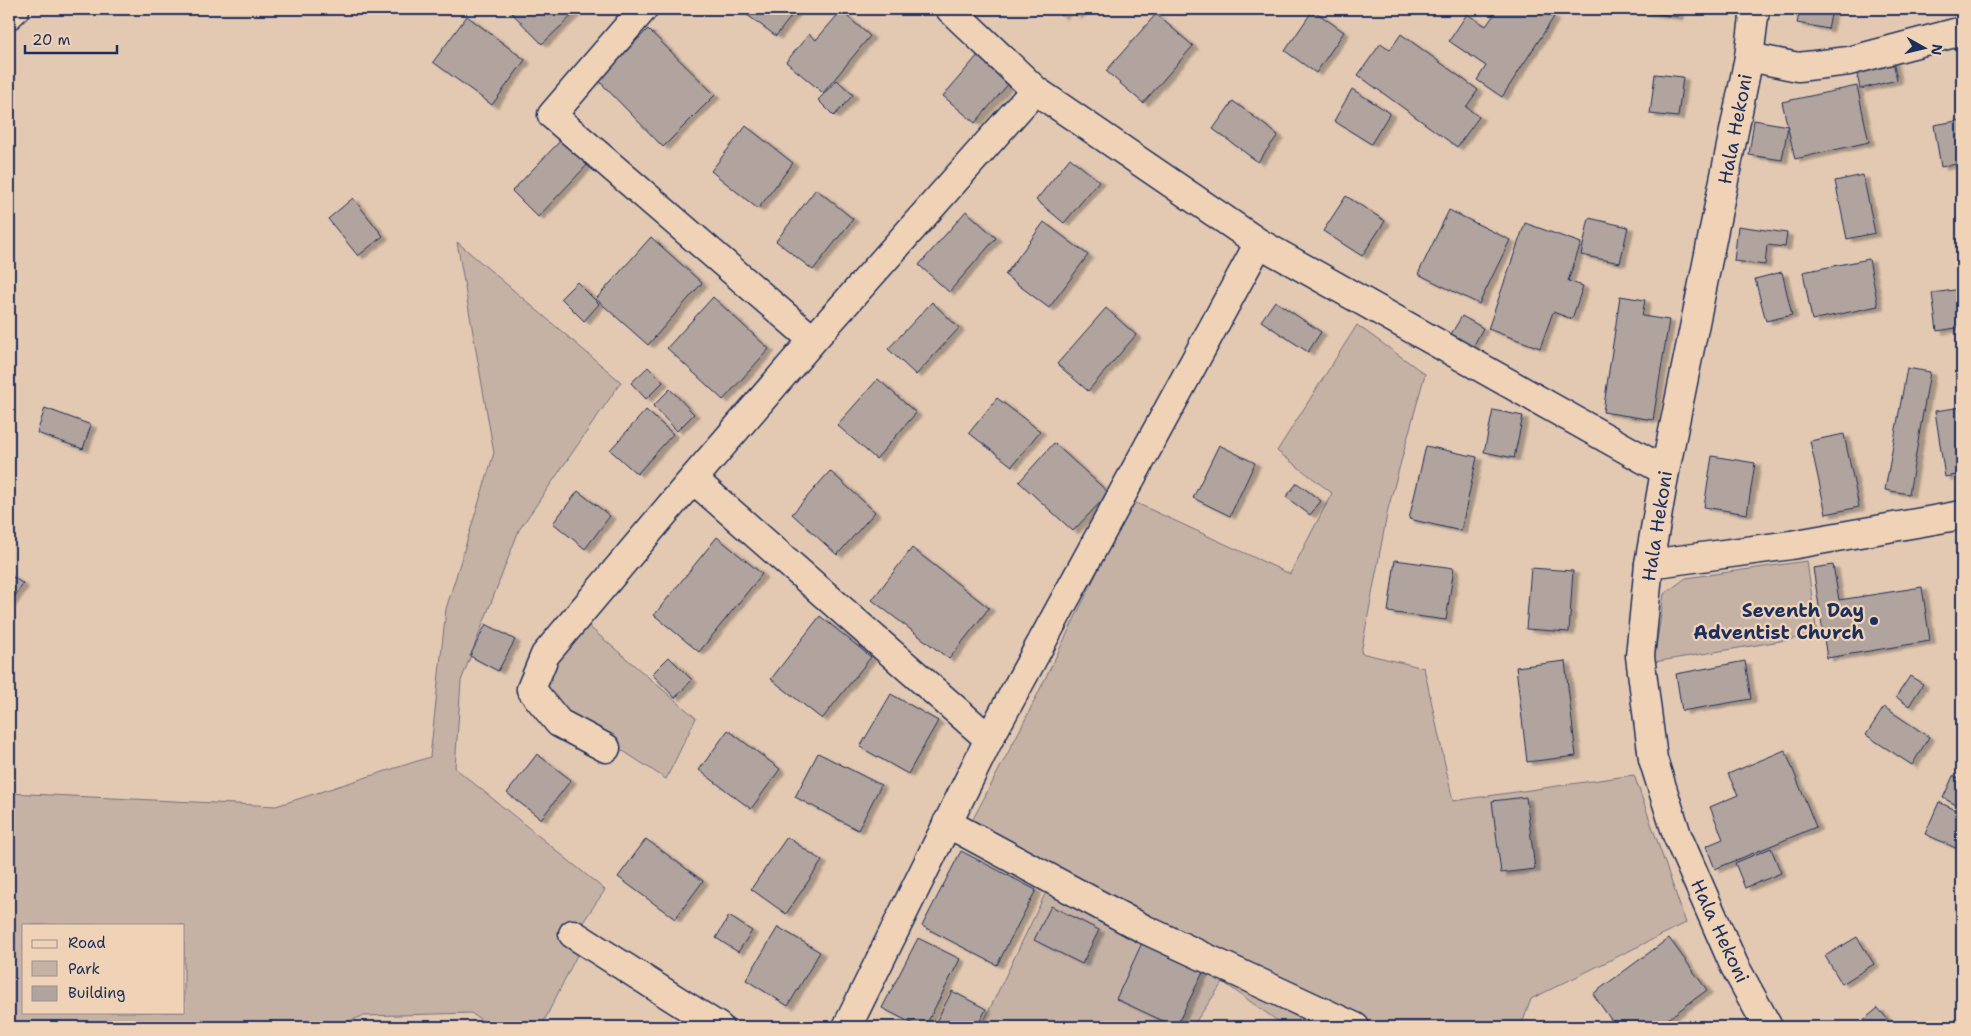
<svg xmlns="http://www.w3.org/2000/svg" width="1971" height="1036" font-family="'Shantell Sans',sans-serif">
<defs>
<filter id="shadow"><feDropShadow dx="5.5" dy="3" stdDeviation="1" flood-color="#0004"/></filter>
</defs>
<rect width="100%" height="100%" fill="#e3c9b2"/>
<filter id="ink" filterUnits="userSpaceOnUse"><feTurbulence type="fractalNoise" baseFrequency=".02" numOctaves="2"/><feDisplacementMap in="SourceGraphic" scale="10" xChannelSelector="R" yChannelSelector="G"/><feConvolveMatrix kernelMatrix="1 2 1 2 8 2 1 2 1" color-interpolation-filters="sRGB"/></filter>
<g filter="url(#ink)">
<path fill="#c6b2a5" stroke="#707082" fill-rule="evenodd" d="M457 242 621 382 519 530 461 681 455 768 605 890 585 919 577 955 541 1027H492L471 1013 363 1016 333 1027H9V793L276 806 430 757 446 609 494 453ZM24 925H184V1012H24Z
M1357 325 1425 374 1388 509 1361 653 1424 668 1453 801 1634 775 1686 923 1531 999 1521 1027H1286L1223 982 1192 1027H981L1047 890 961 842 1022 726 1132 501 1290 574 1332 493 1277 451Z
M1807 561 1817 635 1654 662 1664 594 1686 578Z
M586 624 696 718 666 779 568 715 545 684 556 660Z"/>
<path fill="#b1a39d" stroke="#1b2f5e" filter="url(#shadow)" d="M508 9H579L542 44Z
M739 9H797L776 36Z
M1055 9H1069L1061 16Z
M1069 9H1084L1076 16Z
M1498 9H1545L1543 11 1554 17 1502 97 1477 80 1486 66 1449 41 1467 14 1486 26Z
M1640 9H1679L1678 17 1639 11Z
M1800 9H1832L1828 29 1797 23Z
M1313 10 1344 32 1316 73 1285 51Z
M841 11 870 36 823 93 786 62 809 34 816 40Z
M1156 14 1193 46 1143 103 1106 71Z
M467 16 525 60 492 105 433 62Z
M648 29 715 95 663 147 598 80Z
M1401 34 1478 90 1466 107 1479 117 1457 147 1358 75 1381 43 1390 50Z
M978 55 1010 82 975 123 943 96Z
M1893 61 1897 80 1860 89 1856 69Z
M1655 74 1683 77 1678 117 1650 114Z
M837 80 853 95 834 116 818 100Z
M1857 86 1869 142 1795 159 1782 102Z
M1352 89 1390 113 1371 144 1334 121Z
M1233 101 1278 135 1258 162 1213 129Z
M1754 120 1788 126 1782 160 1749 155Z
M1962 120V163L1941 167 1934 125Z
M746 126 793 163 758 209 711 171Z
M562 139 588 164 538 217 512 191Z
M1070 158 1099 181 1064 223 1036 200Z
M1863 175 1875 233 1847 239 1835 181Z
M816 189 853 219 813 270 776 241Z
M1346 196 1385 221 1362 256 1323 231Z
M353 198 383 236 358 256 328 219Z
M1449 210 1510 240 1479 304 1418 274Z
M966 211 996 238 949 292 919 265Z
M1589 218 1628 227 1620 263 1581 255Z
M1044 222 1088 255 1049 308 1005 275Z
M1525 223 1581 243 1568 281 1583 286 1572 319 1553 312 1540 348 1488 329Z
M1738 226 1787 233 1785 247 1767 245 1765 265 1734 261Z
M651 237 702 283 648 345 596 299Z
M1869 259 1878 306 1812 320 1803 272Z
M1782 272 1792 315 1766 321 1755 279Z
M577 282 599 304 584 321 561 298Z
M1962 289V327L1937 331 1932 293Z
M1620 296 1645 300 1642 316 1669 320 1653 420 1603 412Z
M713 297 769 349 723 400 667 348Z
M1275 301 1321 332 1308 352 1261 321Z
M932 302 959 328 916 375 888 349Z
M1106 308 1136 335 1088 391 1057 364Z
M1462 316 1483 328 1473 347 1451 334Z
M648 367 663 382 646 399 631 383Z
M1907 368 1930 372 1909 494 1885 490Z
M878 379 916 413 876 459 837 425Z
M670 389 694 414 677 431 653 406Z
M997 398 1040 431 1012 466 969 433Z
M1962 407V474L1945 477 1935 411Z
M45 408 91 425 83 449 37 433Z
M646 410 673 434 637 474 610 450Z
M1493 410 1523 416 1514 458 1484 452Z
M1844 434 1859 507 1826 514 1810 441Z
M1054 443 1109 493 1073 531 1019 482Z
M1219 445 1255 463 1230 516 1193 498Z
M1426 446 1477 457 1461 531 1409 519Z
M1712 456 1755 463 1747 514 1704 507Z
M830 471 875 512 837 555 792 514Z
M1297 483 1321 501 1310 515 1286 497Z
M578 491 610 516 585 549 553 523Z
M717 537 762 574 699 652 654 615Z
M912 548 989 608 949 659 872 600Z
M1395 560 1454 568 1446 620 1388 612Z
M1833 565 1839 600 1922 587 1930 641 1827 658 1813 568Z
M1531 568 1573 571 1569 632 1526 629Z
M9 574 23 584 9 605Z
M820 616 871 657 822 719 771 679Z
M486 624 515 640 498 671 470 656Z
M669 657 692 680 675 698 652 674Z
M1565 661 1576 756 1527 762 1516 667Z
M1745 661 1751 699 1682 711 1676 674Z
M1910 676 1923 684 1909 706 1896 697Z
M891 694 938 721 908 774 860 747Z
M1884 707 1929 737 1912 765 1866 735Z
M728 730 780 769 751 809 699 770Z
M1785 750 1816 827 1715 869 1706 846 1723 839 1710 807 1738 795 1728 774Z
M818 753 881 785 858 830 795 797Z
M537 754 571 780 541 819 507 793Z
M1953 776 1962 780V808L1943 798Z
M1526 797 1535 869 1501 873 1492 801Z
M1939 802 1962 813V851L1925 834Z
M787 837 822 861 786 914 751 889Z
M646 839 703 881 675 919 618 877Z
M1771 848 1781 873 1745 888 1735 863Z
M961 851 1036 890 997 965 922 926Z
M1051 906 1099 930 1082 964 1034 940Z
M729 916 752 931 738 952 716 938Z
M778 927 820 952 788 1006 746 980Z
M1857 937 1874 964 1842 984 1825 956Z
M918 938 960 959 925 1027H919L882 1008Z
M1669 938 1707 990 1657 1027H1616L1593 994Z
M1142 943 1169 956 1174 943 1209 960 1176 1027 1116 999Z
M952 991 986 1009 977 1027H941L935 1024Z
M1878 1008 1894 1027H1855Z"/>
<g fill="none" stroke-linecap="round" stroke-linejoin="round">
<g stroke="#1b2f5e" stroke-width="31">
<path id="minor" d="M643 9 552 115 813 340
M950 9 1035 90 1259 243 1665 471
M9 15 15 9
M1749 57 1798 67 1849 61 1962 31
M1035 90 813 340 693 479 989 739 1259 243
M1649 564 1791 545 1962 515
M606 748 559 723 531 689 545 655 693 479
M947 823 1144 929 1355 1027
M573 934 719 1027
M847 1027 989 739"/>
</g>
<g stroke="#1b2f5e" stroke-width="31">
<path id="tertiary" d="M1755 9 1749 57 1665 471 1649 564 1640 656 1653 759 1677 835 1734 965 1768 1027"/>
</g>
<use href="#minor" stroke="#f0d3b7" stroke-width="28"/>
<use href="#tertiary" stroke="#f0d3b7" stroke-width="28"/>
</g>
</g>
<circle fill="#1b2f5e" stroke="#f0d3b7" stroke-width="2" cx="1874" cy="621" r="5"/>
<g text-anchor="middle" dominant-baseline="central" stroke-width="4.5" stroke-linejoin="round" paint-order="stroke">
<g font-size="19" fill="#1b2f5e" stroke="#f0d3b7">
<text transform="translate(1735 129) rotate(-79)">Hala Hekoni</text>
<text transform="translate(1657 526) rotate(-81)">Hala Hekoni</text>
<text transform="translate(1720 931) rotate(65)">Hala Hekoni</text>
</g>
<g font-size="19" font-weight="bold" fill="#1b2f5e" stroke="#f0d3b7" text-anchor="end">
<text x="1864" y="610">Seventh Day<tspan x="1864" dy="22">Adventist Church</tspan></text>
</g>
</g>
<rect width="1971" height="1036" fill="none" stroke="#f0d3b7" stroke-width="30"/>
<rect x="15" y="15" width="1941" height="1006" fill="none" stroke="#1b2f5e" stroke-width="2" filter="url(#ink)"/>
<rect x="22" y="924" width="162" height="90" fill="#f0d3b7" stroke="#9b9193"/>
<rect x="32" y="940" width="25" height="8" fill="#f0d3b7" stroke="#9b9193"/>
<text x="68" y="948" font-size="15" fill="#1b2f5e">Road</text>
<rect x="32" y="961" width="25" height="15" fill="#c6b2a5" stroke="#9b9193"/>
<text x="68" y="974" font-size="15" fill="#1b2f5e">Park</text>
<rect x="32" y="986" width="25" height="15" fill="#b1a39d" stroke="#9b9193"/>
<text x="68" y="998" font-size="15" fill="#1b2f5e">Building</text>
<g transform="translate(1924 48) rotate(98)" stroke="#f0d3b7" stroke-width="4" paint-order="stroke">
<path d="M0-4L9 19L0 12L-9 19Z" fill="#1b2f5e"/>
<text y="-8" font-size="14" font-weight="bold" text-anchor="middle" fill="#1b2f5e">N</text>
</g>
<path d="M25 45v8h92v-8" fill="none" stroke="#1b2f5e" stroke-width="2.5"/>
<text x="32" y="45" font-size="15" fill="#1b2f5e" stroke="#f0d3b7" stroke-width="4" paint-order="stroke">20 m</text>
</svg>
